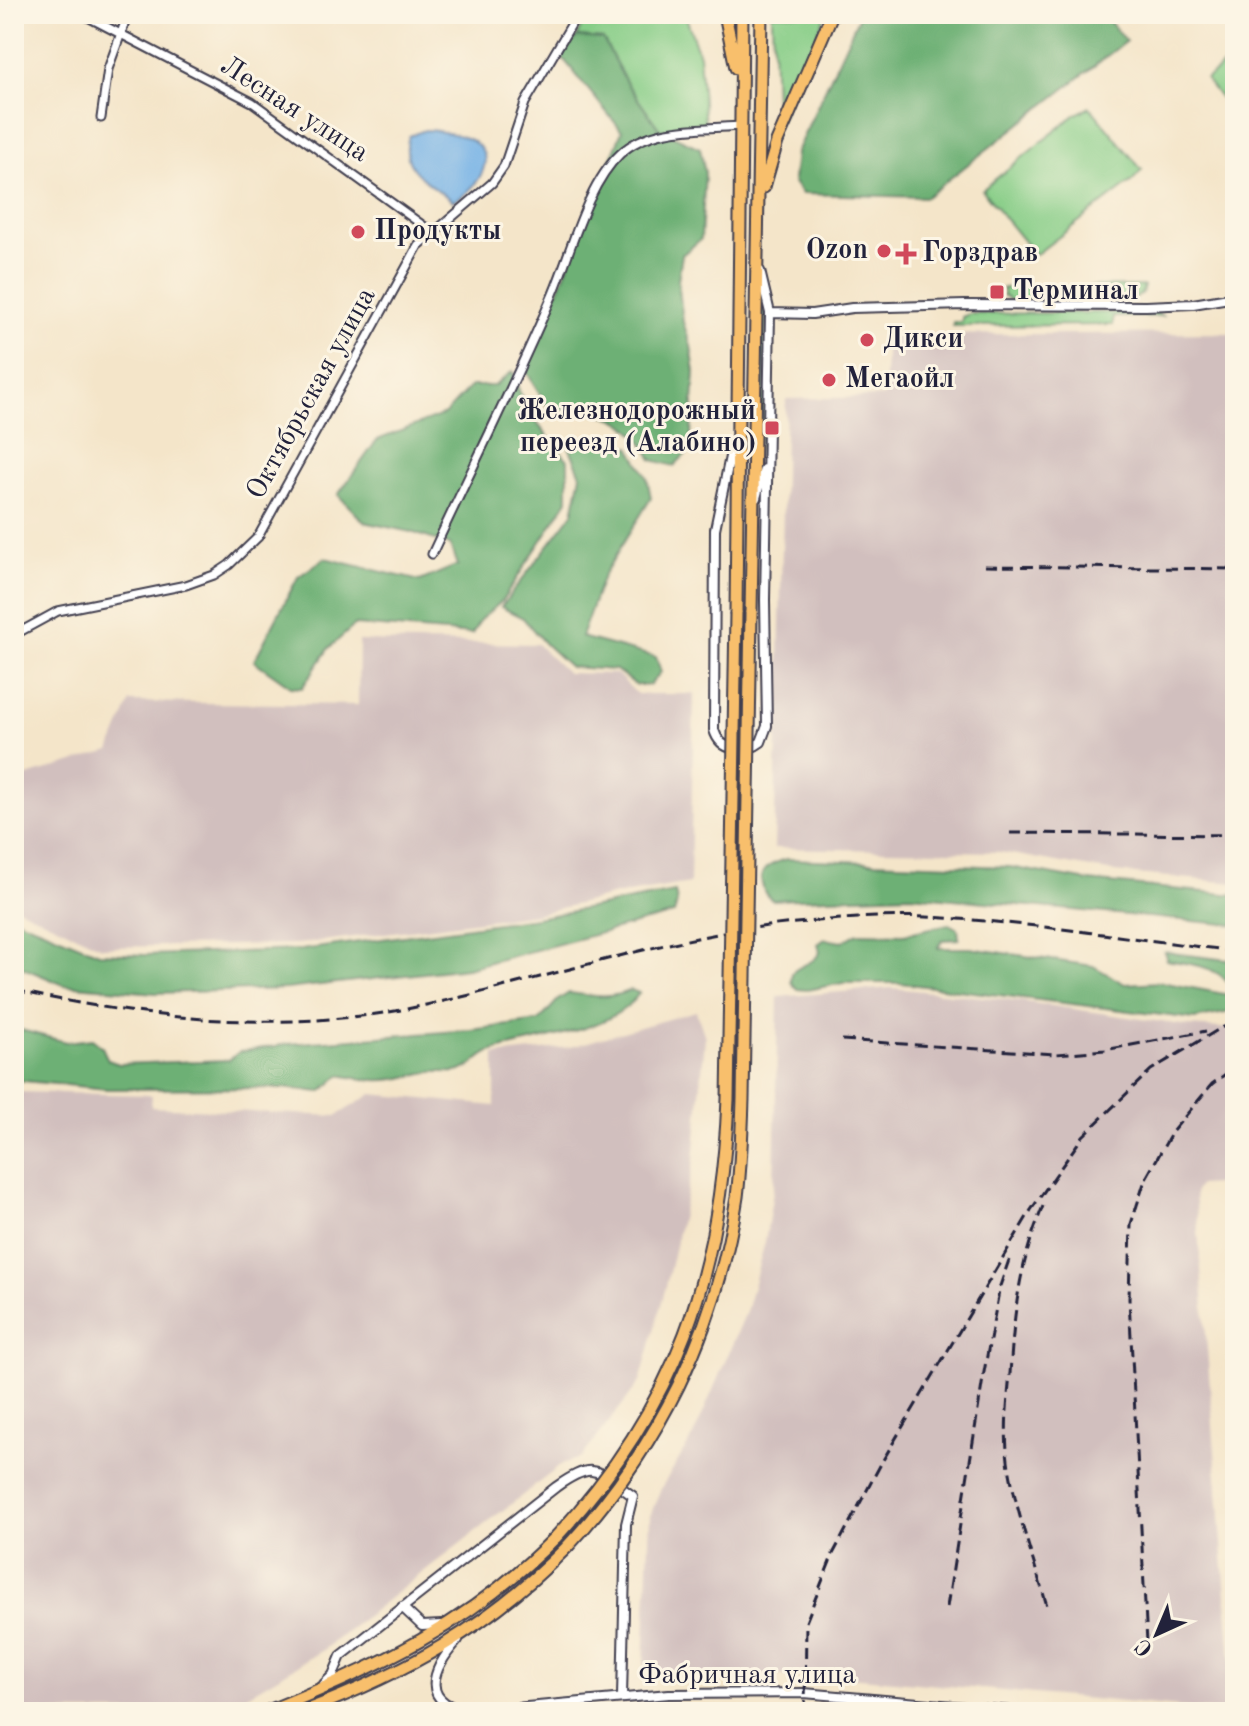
<svg xmlns="http://www.w3.org/2000/svg" width="1249" height="1726" font-family="'Old Standard TT',serif">
<rect width="100%" height="100%" fill="#fcf5e5"/>
<filter id="ink" filterUnits="userSpaceOnUse"><feTurbulence type="fractalNoise" baseFrequency=".0125" numOctaves="2"/><feDisplacementMap in="SourceGraphic" scale="16" xChannelSelector="R" yChannelSelector="G"/><feConvolveMatrix kernelMatrix="1 2 1 2 8 2 1 2 1" color-interpolation-filters="sRGB"/></filter>
<filter id="wash" filterUnits="userSpaceOnUse"><feTurbulence type="fractalNoise" baseFrequency=".006" numOctaves="4" result="noise"/><feDisplacementMap in="SourceGraphic" scale="32" xChannelSelector="R" yChannelSelector="G"/><feGaussianBlur stdDeviation="1.8" result="paint"/><feColorMatrix in="noise" values="0 0 0 0 0 0 0 0 0 0 0 0 0 0 0 0 0 1.4 0 .05"/><feComposite in="paint" operator="in"/></filter>
<g filter="url(#wash)">
<rect width="100%" height="100%" fill="#f4e5c9"/>
<path fill="#d1bfbe" d="M1235 333V883L1114 872 1000 852 774 848 786 399 884 397 887 335Z
M359 641 537 644 567 673 617 674 637 694H694L690 883 615 895 536 914 298 944 102 947 14 906V780L110 751 130 702 358 705Z
M892 988 1012 1000 1189 1026 1235 1029V1183L1199 1185 1195 1192 1235 1712 827 1675 658 1678 644 1666 650 1516 661 1488 693 1437 746 1312 765 1242 774 1185 778 997Z
M696 1011 705 1037 694 1161 666 1286 640 1382 581 1458 564 1463 320 1652 229 1706 204 1712H14V1092L152 1095 151 1107 336 1116 372 1094 495 1106V1055L571 1047Z"/>
<path fill="#87cd87" stroke="#547861" stroke-width="2" d="M586 14H685L699 55 705 126 660 130 627 84 603 39 577 37Z
M772 14H826L776 128 772 18Z
M1235 56V118L1206 79Z
M1090 107 1142 170 1132 181 1035 255 982 190 1076 114Z
M1144 286 1142 293 1135 299 1010 300 1003 295V288Z
M761 292 766 313 764 443 759 471Z
M1157 312 1162 316 1113 317V325L953 326V322H962V317L969 314Z"/>
<path fill="#6db074" stroke="#486958" stroke-width="2" d="M860 14H1111L1109 21 1126 41 926 197 802 194 793 181 796 152Z
M577 37 603 39 627 84 660 130 700 148 705 173 701 239 682 255 678 280 683 322 691 346 695 372 690 450 674 466 652 460C630 411 596 412 549 409L526 371 622 131 561 56Z
M513 371C524 415 540 426 568 460V500L502 601 480 620 472 634 355 625 329 648 302 688 291 687 254 661 298 577 325 558 420 581 458 565 450 545 411 532 364 522 338 495 377 440 445 414 471 386H494Z
M591 435 608 446 630 447 647 477 651 498 603 576 581 637 656 657 661 672 650 685H636L616 670 570 667 545 644 523 618 501 607 573 513 581 475 568 444Z
M786 859 1010 867 1088 881 1235 895V925L910 895 772 900C765 895 764 892 762 884 758 867 773 864 786 859Z
M675 892 677 902 674 914 467 968 286 989 156 993 64 985 14 964V918L99 953 145 955 301 950 536 918Z
M949 924 958 929 959 939 942 940 938 948H970L1093 966 1125 984 1161 982 1235 996V1011L1195 1019 900 983H843L807 990 797 989 791 982 792 973C801 964 814 964 820 952L818 944 825 939 842 942 858 933 904 934Z
M1164 952 1235 961V983L1227 982C1214 965 1187 964 1167 960Z
M631 990 639 993C616 1031 533 1039 493 1051 479 1055 472 1070 456 1072 448 1073 439 1071 431 1072 419 1073 407 1078 395 1079 376 1082 357 1079 340 1075L321 1092 282 1088 107 1089 14 1080V1028L66 1042 92 1039 102 1047 108 1060 119 1064 229 1060 239 1052 287 1044 471 1030 539 1021 558 1000 569 993C594 996 607 1000 631 990Z"/>
<path fill="#73b1e6" stroke="#4a6a90" stroke-width="2" d="M425 130C436 130 465 135 474 142 500 160 473 193 453 201 430 183 398 170 409 136Z"/>
</g>
<g filter="url(#ink)">
<g fill="none" stroke-linecap="round" stroke-linejoin="round">
<g stroke="#423f50" stroke-width="11">
<path id="minor" d="M82 14 252 102 432 232
M101 118 108 69 128 14
M432 554C471 470 513 387 550 301 570 257 585 187 620 154 650 125 703 129 742 126
M14 635 58 611 186 585 214 575 229 565 258 537 418 246 492 183 504 166 525 103 571 25 575 14"/>
</g>
<g stroke="#423f50" stroke-width="12">
<path id="tertiary" d="M770 313 812 314 852 308 965 305 1146 306 1193 304 1235 297
M733 442 715 529 714 730C720 751 744 755 761 742L767 726 765 600 770 313 760 271
M756 498 764 469
M402 1607 422 1626 441 1625
M458 1640C430 1671 419 1704 472 1712
M324 1684 333 1675 341 1656 556 1487C596 1459 597 1471 633 1496L626 1524 622 1697
M471 1712 669 1694 804 1693 1022 1712"/>
</g>
<g stroke="#423f50" stroke-width="15">
<path id="trunk" d="M725 14 736 68
M764 187 777 142 832 14
M736 613 742 14
M751 613 761 14
M266 1712C379 1666 469 1625 556 1537
M302 1712C407 1672 487 1628 567 1547"/>
</g>
<use href="#minor" stroke="#fff" stroke-width="7"/>
<use href="#tertiary" stroke="#fff" stroke-width="8"/>
<use href="#trunk" stroke="#f8bf6c" stroke-width="11"/>
<path stroke="#22223b" stroke-width="3" stroke-dasharray="12 6" stroke-linecap="butt" d="M985 566 1235 569
M1010 833 1235 835
M14 990C150 1020 289 1035 426 1005 550 979 670 934 796 923 838 919 884 915 926 917 1030 922 1132 939 1235 951
M842 1040 1056 1054 1105 1050 1206 1031
M1043 1206C1019 1265 1014 1312 1010 1374 1007 1404 1004 1437 1009 1467 1017 1515 1034 1562 1048 1609
M947 1607 984 1372 1000 1286 1009 1260
M1147 1643 1129 1299 1131 1224 1145 1180 1172 1132 1212 1084 1235 1067
M805 1712 806 1622 833 1554 883 1460 1031 1210 1083 1136 1151 1070 1221 1028 1235 1023"/>
<g stroke="#423f50" stroke-width="15" stroke-linecap="butt">
<path id="trunk-bridge" d="M556 1537C677 1406 721 1274 728 1099L736 613
M567 1547C658 1449 717 1330 737 1197 741 1164 742 1132 743 1099L751 613"/>
</g>
<use href="#trunk-bridge" stroke="#f8bf6c" stroke-width="11"/>
</g>
</g>
<g fill="#d1495b" stroke="#fcf5e5" stroke-width="3">
<circle cx="358" cy="232" r="8"/>
<circle cx="884" cy="251" r="8"/>
<path d="M902 242h8v8h8v8h-8v8h-8v-8h-8v-8h8z"/>
<rect x="989" y="284" width="16" height="16" rx="4"/>
<circle cx="867" cy="340" r="8"/>
<circle cx="829" cy="380" r="8"/>
<rect x="764" y="420" width="16" height="16" rx="4"/>
</g>
<g text-anchor="middle" dominant-baseline="central" stroke-width="6" stroke-linejoin="round" paint-order="stroke">
<g font-size="28" fill="#22223b" stroke="#fcf5e5">
<text transform="translate(294 110) rotate(33)">Лесная улица</text>
<text transform="translate(312 394) rotate(-61)">Октябрьская улица</text>
<text x="747" y="1676">Фабричная улица</text>
</g>
<g font-size="28" font-weight="bold" fill="#22223b" stroke="#fcf5e5" text-anchor="start">
<text x="374" y="232">Продукты</text>
<text x="868" y="251" text-anchor="end">Ozon</text>
<text x="922" y="254">Горздрав</text>
<text x="1013" y="292">Терминал</text>
<text x="883" y="340">Дикси</text>
<text x="845" y="380">Мегаойл</text>
<text x="756" y="412" text-anchor="end">Железнодорожный<tspan x="756" dy="32">переезд (Алабино)</tspan></text>
</g>
</g>
<rect width="1249" height="1726" fill="none" stroke="#fcf5e5" stroke-width="48"/>
<g transform="translate(1157 1634) rotate(224)" stroke="#fcf5e5" stroke-width="6" paint-order="stroke">
<path d="M0-6L14 30L0 20L-14 30Z" fill="#22223b"/>
<text y="-12" font-size="22" font-weight="bold" text-anchor="middle" fill="#22223b">С</text>
</g>
</svg>
